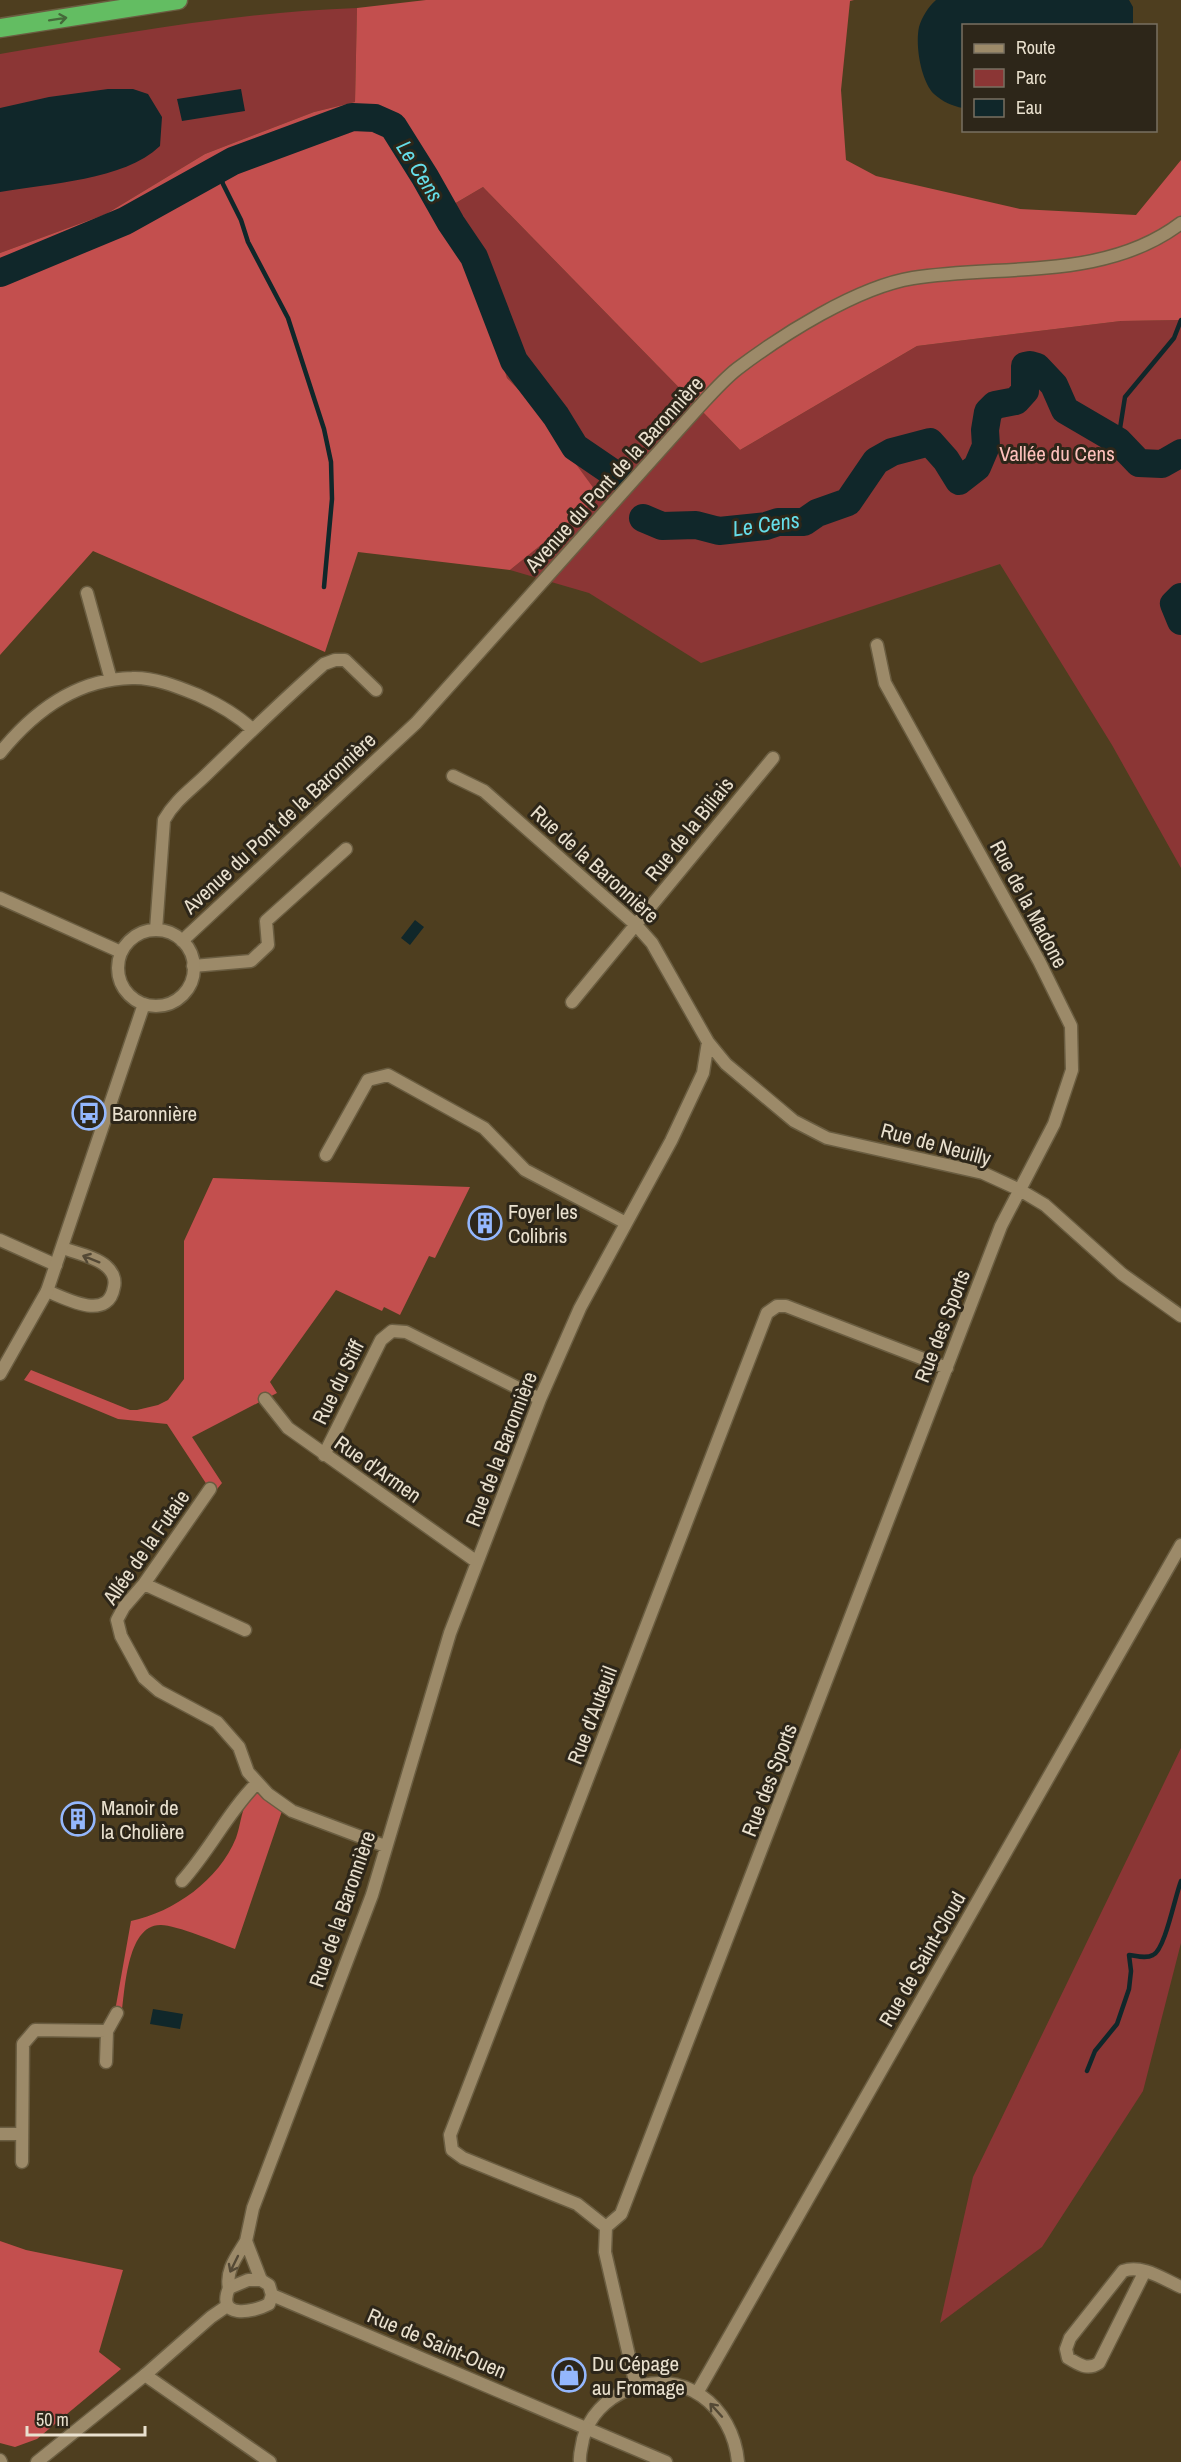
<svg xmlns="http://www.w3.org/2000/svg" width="1181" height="2462" font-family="'Archivo Narrow',sans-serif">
<rect width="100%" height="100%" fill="#4e3e1f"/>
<path fill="#8b3635" d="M357 8 355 102 314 112 205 154 106 214 0 253V54C118 34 238 12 357 8Z
M483 187 740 450 917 346 1121 321 1181 320V868L1112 745 1000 564 701 663 589 593 510 570 599 497 529 400 507 378 454 204Z
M1181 1748V1943L1143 2091 1042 2247 940 2323 973 2177Z"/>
<path fill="#c34f4e" d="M426 0H854L850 1 841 90 846 160 876 176 1020 209 1136 215 1181 160V320L1121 321 917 346 740 450 483 187 454 204 507 378 529 400 600 497 510 570 358 552 325 652 93 551 0 655V253L106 214 205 154 314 112 355 102 357 8Z
M213 1178 470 1187 435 1258 429 1256 400 1315 384 1307 382 1311 336 1290 270 1382 277 1393 192 1437 222 1483 213 1494 167 1424 118 1419 24 1380 31 1370 130 1410H137L158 1405 168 1400 184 1379V1241Z
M257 1783 282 1811 235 1949C219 1943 176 1925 161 1925 126 1924 125 1993 121 2019L115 2011 131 1921C174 1912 219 1880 236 1838 240 1827 241 1814 246 1803 249 1796 254 1789 257 1783Z
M0 2241 26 2250 123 2270 99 2352 121 2369 37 2439 15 2447 0 2443Z"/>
<path fill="#10272a" d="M936 0H1129L1133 7V25L964 26 963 108C952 106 943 102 934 94 921 81 915 46 919 27 922 17 928 7 936 0Z
M108 89H133L148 94 162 117 160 146C123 181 49 183 0 192V108L49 97Z
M241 89 245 111 182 121 177 99Z
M415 920 424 927 410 945 401 938Z
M153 2009 183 2014 180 2029 150 2024Z"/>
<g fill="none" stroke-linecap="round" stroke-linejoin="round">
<path stroke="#10272a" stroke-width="4.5" d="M219 169 223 184 241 220 248 242 288 318 324 429 331 462 332 499 324 587
M1118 441 1125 397 1174 338 1181 320
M1087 2071 1095 2051 1117 2024 1129 1989 1131 1971 1129 1955C1137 1956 1146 1959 1153 1955 1165 1950 1175 1896 1181 1881"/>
<path stroke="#10272a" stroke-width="28" d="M0 273 125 221 233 161 352 117 375 118 393 126 425 177 451 223 474 257 514 361 556 416 575 447 619 477
M643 518 662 526 696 525 719 531 766 526 778 522H804L817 513 848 502 876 461 892 452 930 442 946 460 959 481 977 467 986 446 985 430 988 412 995 405 1016 401 1025 391V366L1030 365 1037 367 1054 385 1065 410 1118 441 1139 463 1162 464 1181 453
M1181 597 1174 604 1181 621"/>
<g stroke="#6a5d41" stroke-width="15">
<path id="minor" d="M87 593 111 680
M0 753C33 712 77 679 132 678 154 677 178 687 198 695 218 704 236 714 252 729
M0 898 121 952
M156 930 164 820C175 800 192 789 208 773 246 736 284 699 324 664L335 660H345L376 690
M193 966 251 961 268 945 266 921 346 849
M572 1002 773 758
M708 1042 726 1064 794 1121 827 1138 983 1173 1018 1189 1045 1205 1122 1274 1181 1316
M326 1155 368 1080 388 1075 484 1128 525 1170 626 1223
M0 1240 56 1265
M47 1291C67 1299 108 1322 114 1287 116 1279 112 1271 106 1266 96 1257 76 1253 63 1248
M265 1399 288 1428 477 1562
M324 1455 381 1340 392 1331 406 1332 540 1399
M210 1489 144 1584 124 1607 117 1620 121 1636 144 1678 159 1691 217 1722 239 1747 248 1772 268 1794 292 1811 385 1846
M144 1584 245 1630
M182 1881C210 1850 228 1812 257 1783
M106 2062 107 2031
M0 2134H22
M22 2162 23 2044 35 2030 107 2031 117 2013
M606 2227 577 2204 463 2158 452 2150 450 2135 767 1313 777 1306H786L947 1368
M246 2241 253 2208 372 1895 450 1633 540 1399 580 1308 671 1141 703 1073 708 1042 652 943 636 925 484 791 453 776
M1145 2271 1099 2363C1087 2371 1079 2364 1068 2358L1066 2349 1070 2338 1123 2271C1142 2264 1163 2279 1181 2287
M229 2288C225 2270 238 2255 246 2241L261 2280
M145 2375 270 2462
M636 2386 605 2252 606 2227 621 2214 1001 1226 1054 1124 1072 1070 1071 1026 1039 961 885 683 877 645
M697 2393 1181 1545
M0 2460 1 2462
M580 2462C579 2454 582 2447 583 2439 589 2416 606 2399 627 2390 683 2366 733 2406 738 2462"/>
</g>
<g stroke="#6a5d41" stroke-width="15">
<path id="tertiary" d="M118 968a38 38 0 1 1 76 0a38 38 0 1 1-76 0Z
M182 941 416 723 698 408C710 395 723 380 737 369 782 335 857 287 913 278 1002 264 1105 281 1181 223
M0 1374 47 1291 144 1004
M248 2280H261L269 2285 272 2295 269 2304C252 2313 216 2319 229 2288Z
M272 2295 666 2462
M37 2462 145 2375 211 2317 227 2306"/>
</g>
<g stroke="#6a5d41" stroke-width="21">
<path id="motorway" d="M0 28 178 0"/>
</g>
<use href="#minor" stroke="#9c8a69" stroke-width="12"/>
<use href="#tertiary" stroke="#9c8a69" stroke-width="12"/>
<use href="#motorway" stroke="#63bd62" stroke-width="18"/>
</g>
<defs><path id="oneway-shaft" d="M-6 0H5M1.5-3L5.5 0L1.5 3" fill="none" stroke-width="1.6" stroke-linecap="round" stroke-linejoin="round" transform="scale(1.5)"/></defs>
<use stroke="#456a3a" href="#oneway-shaft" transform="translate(58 19) rotate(-9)"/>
<g stroke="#544935">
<use href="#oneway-shaft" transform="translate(91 1259) rotate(-158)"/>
<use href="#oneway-shaft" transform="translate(234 2264) rotate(116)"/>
<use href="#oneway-shaft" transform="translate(716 2410) rotate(-132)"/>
</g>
<defs>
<g id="bus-ring" transform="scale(1.725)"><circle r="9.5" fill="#2d2619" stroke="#94b7fd" stroke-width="1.5"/><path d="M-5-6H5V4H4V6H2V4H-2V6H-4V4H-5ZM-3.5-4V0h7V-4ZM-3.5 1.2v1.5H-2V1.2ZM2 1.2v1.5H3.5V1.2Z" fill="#94b7fd"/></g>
<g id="building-ring" transform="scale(1.725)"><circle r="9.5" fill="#2d2619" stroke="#94b7fd" stroke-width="1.5"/><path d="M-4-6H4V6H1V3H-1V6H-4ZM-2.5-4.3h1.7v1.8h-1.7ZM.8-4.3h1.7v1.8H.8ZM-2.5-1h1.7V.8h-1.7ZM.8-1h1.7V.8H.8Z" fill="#94b7fd"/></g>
<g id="shop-ring" transform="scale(1.725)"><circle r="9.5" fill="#2d2619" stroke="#94b7fd" stroke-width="1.5"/><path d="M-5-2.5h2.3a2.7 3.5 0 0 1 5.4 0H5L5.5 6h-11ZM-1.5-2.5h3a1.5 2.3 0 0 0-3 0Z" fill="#94b7fd"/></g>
</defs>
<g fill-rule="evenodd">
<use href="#bus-ring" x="89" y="1113"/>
<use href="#building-ring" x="485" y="1223"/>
<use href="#building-ring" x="78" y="1819"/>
<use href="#shop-ring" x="569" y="2375"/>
</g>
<g text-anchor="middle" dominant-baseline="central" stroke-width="6" stroke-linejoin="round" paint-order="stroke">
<g font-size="21" fill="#fec1bc" stroke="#2d2619">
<text x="1057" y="453">Vallée du Cens</text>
</g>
<g font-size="21" fill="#e9e0ce" stroke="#2d2619">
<text transform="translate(614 474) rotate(-48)">Avenue du Pont de la Baronnière</text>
<text transform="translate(279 823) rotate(-43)">Avenue du Pont de la Baronnière</text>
<text transform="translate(689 829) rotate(-51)">Rue de la Biliais</text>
<text transform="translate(595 864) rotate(42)">Rue de la Baronnière</text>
<text transform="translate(1029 904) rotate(62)">Rue de la Madone</text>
<text transform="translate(936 1144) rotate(15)">Rue de Neuilly</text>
<text transform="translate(942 1326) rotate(-69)">Rue des Sports</text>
<text transform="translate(338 1382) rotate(-64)">Rue du Stiff</text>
<text transform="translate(501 1449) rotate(-69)">Rue de la Baronnière</text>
<text transform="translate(378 1469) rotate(35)">Rue d'Armen</text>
<text transform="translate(146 1547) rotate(-55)">Allée de la Futaie</text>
<text transform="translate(592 1715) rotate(-69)">Rue d'Auteuil</text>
<text transform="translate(769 1780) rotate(-69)">Rue des Sports</text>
<text transform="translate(342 1909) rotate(-71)">Rue de la Baronnière</text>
<text transform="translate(922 1959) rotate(-60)">Rue de Saint-Cloud</text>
<text transform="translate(437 2343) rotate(23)">Rue de Saint-Ouen</text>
</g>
<g font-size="21" fill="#e9e0ce" stroke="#2d2619" text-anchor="start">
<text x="112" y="1113">Baronnière</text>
<text x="508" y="1211">Foyer les<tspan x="508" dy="24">Colibris</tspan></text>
<text x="101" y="1807">Manoir de<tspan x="101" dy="24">la Cholière</tspan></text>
<text x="592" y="2363">Du Cépage<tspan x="592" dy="24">au Fromage</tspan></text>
</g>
<g font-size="22" font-style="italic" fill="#65dde8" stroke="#2d2619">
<text transform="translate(420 171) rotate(58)">Le Cens</text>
<text transform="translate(766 524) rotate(-8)">Le Cens</text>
</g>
</g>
<rect x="962" y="24" width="195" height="108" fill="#2d2619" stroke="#787061" stroke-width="1.5"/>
<rect x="974" y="44" width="30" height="9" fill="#9c8a69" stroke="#787061" stroke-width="1.5"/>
<text x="1016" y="54" font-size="18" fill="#e9e0ce">Route</text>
<rect x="974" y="69" width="30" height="18" fill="#8b3635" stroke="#787061" stroke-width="1.5"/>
<text x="1016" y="84" font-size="18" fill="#e9e0ce">Parc</text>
<rect x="974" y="99" width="30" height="18" fill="#10272a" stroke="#787061" stroke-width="1.5"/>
<text x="1016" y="114" font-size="18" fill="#e9e0ce">Eau</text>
<path d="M27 2426v9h118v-9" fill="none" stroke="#e9e0ce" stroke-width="3"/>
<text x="36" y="2426" font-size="18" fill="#e9e0ce" stroke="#2d2619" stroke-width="4.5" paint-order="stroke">50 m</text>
</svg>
